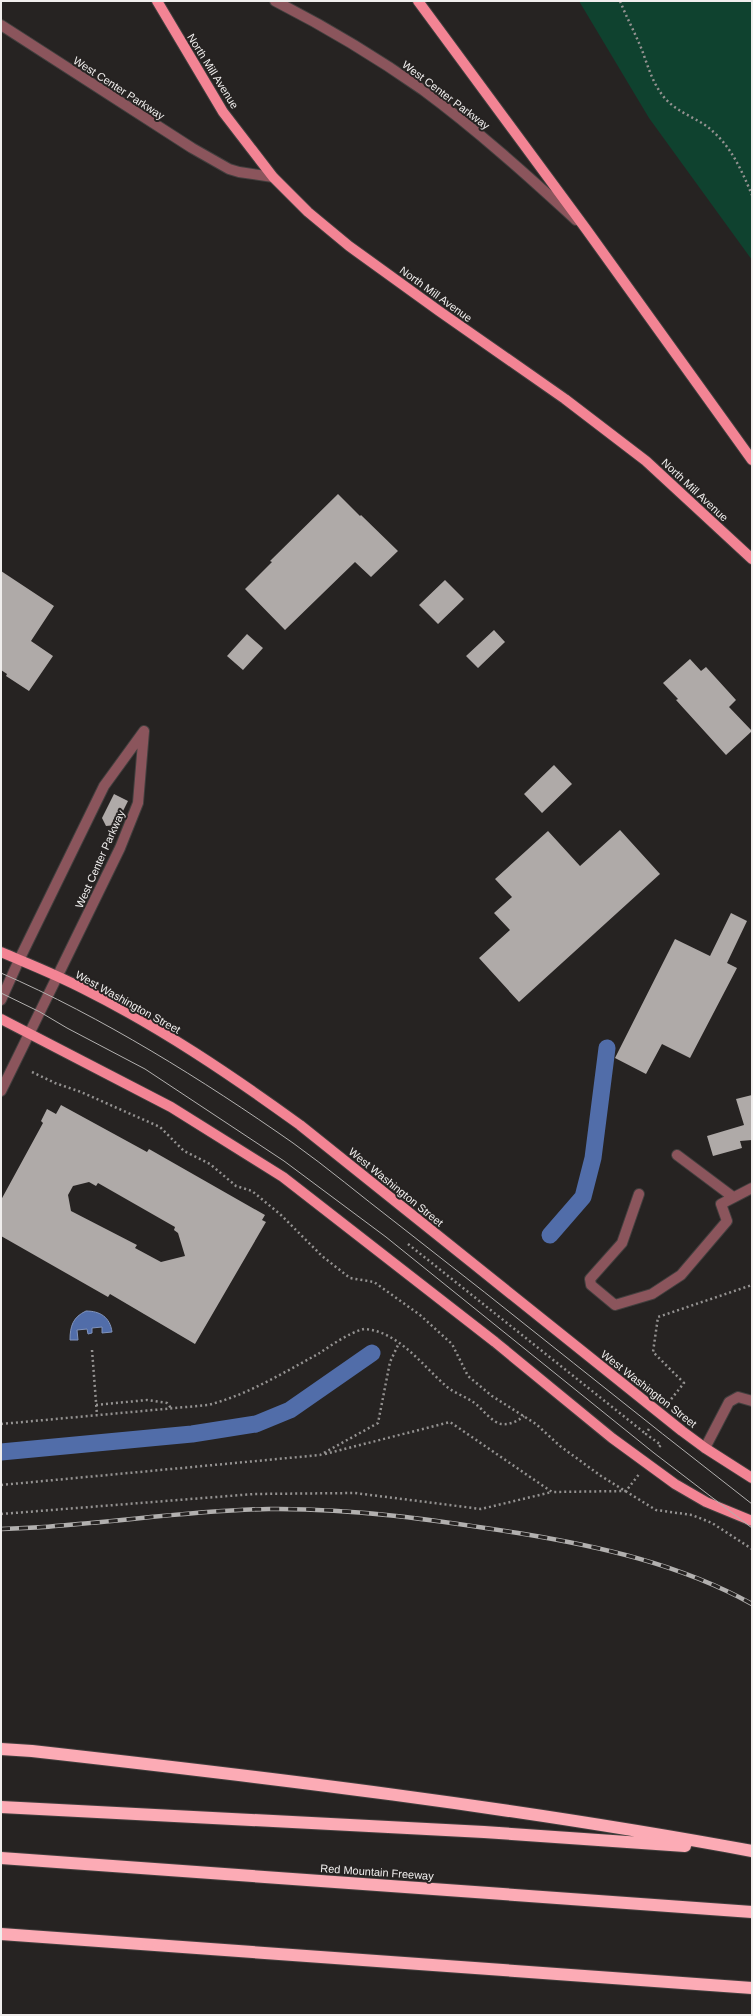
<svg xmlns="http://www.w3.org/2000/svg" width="753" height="2016" font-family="Helvetica,sans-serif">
<rect width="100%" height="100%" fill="#262322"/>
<path fill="#0f422f" d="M579 1H752V260L649 118Z"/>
<path fill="#516da9" stroke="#8194bd" d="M86 1311C100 1311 110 1317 112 1332L102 1333V1327L92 1328V1333L88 1334 87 1329 77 1330 78 1340H70C70 1326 73 1317 86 1311Z"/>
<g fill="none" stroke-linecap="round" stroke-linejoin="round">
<path stroke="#516da9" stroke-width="17" d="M550 1235 583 1197 593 1158 607 1048
M1 1452 192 1434 256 1424 290 1410 372 1353"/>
</g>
<path fill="#afaaa8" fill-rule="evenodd" d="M338 494 360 516 361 515 398 551 371 577 355 562 285 630 245 589 272 562 270 561Z
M1 571 54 606 31 641 53 656 29 691 6 676 7 674 1 670Z
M445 580 464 599 438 624 419 605Z
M494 630 505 642 478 668 466 656Z
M247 634 263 648 243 670 227 656Z
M690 659 701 671 706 667 736 700 729 707 752 731 726 755 676 700 678 699 663 683Z
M554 765 572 784 542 813 524 794Z
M114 794 128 801 116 825 106 826 102 818Z
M620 830 660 874 519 1002 479 958 510 930 494 913 512 897 495 879 548 831 580 866Z
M731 913 747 921 727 963 737 968 690 1058 662 1044 646 1074 615 1058 675 939 710 956Z
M752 1095V1140L740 1141 742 1148 713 1156 707 1136 744 1125 736 1099Z
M61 1105 147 1152 149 1149 265 1215 262 1220 266 1222 195 1344 110 1294 108 1297 1 1236V1200L43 1123 41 1121 47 1109 56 1114ZM89 1182 96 1186 98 1183 175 1227 174 1230 178 1233 185 1256 161 1262 135 1248 137 1245 71 1211 68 1195 73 1186Z"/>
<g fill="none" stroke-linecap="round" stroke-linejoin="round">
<g stroke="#423f3e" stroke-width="12">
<path id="service" d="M677 1155 733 1197
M639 1194 622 1243 590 1279 591 1285 615 1305 652 1294 681 1275 727 1221 721 1204 752 1188
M705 1448 729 1402 738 1397 752 1401"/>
</g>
<g stroke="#423f3e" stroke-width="12">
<path id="minor" d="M19 960 104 786 144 731
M57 977 120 848 138 803 144 731"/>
</g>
<g stroke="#423f3e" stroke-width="12">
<path id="tertiary" d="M275 1C326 27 376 57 423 90 477 130 527 175 576 220
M1 25 192 148 229 169 239 172 273 177
M1 1000 19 960
M1 1091 57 977"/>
</g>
<g stroke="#423f3e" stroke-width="12">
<path id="primary" d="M157 1 223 112 273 177 308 212 349 246 439 311 565 399 646 461 752 559
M418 1 586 229 752 460
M1 952C29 964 57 975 84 989 160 1027 231 1075 300 1125L682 1431 705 1448 752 1478
M1 1019 171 1107 283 1177 495 1342 612 1438 675 1484 706 1502 752 1521"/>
</g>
<g stroke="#423f3e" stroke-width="14">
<path id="motorway" d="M1 1749 32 1751C273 1778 514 1807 752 1851
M1 1807 484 1832 685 1846
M1 1858 752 1912
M1 1934 752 1988"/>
</g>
<path stroke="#949291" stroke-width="2.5" stroke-dasharray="2 3" stroke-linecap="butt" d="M620 1C626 16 633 29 639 43 647 61 650 79 663 96 674 110 691 116 705 125 730 143 741 169 752 195
M32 1072 55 1083 81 1092 160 1127 184 1151 210 1164 236 1186 252 1191 281 1215 322 1256 350 1278 374 1282 420 1315 452 1344 468 1376 492 1396 536 1424 560 1446 601 1476 656 1510 692 1515 712 1523 752 1549
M408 1244 646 1434
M92 1350 97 1415
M668 1403 684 1383 653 1352 658 1317 752 1285
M96 1405 147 1400 167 1403 171 1408
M1 1424 208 1405C247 1395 283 1373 318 1354 332 1345 348 1333 364 1329 398 1331 422 1365 446 1386 455 1394 468 1397 477 1405 484 1411 492 1422 501 1424 510 1425 518 1421 524 1416
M649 1429 646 1434 661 1445 658 1448
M325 1454 450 1422 552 1492 626 1491 640 1473
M1 1485 320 1455 378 1423 390 1362 399 1343
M1 1514 254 1494 355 1493 481 1509 552 1492"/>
<use href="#service" stroke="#8b555c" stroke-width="10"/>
<use href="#minor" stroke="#8b555c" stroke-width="10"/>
<use href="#tertiary" stroke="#8b555c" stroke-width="10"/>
<use href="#primary" stroke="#f38494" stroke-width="10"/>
<use href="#motorway" stroke="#fcabb5" stroke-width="12"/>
<path stroke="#b2b0af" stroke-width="1" d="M1 973C102 1017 203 1080 293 1143 328 1168 361 1196 395 1222 515 1315 632 1411 752 1504
M1 993 40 1012 67 1028 145 1069 284 1161 386 1237 654 1453 752 1528"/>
<g stroke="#b2b0af" stroke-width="4.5">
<path id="rail" d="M1 1529C19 1528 37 1528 55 1526 126 1521 197 1510 269 1509 353 1508 435 1520 518 1533 598 1546 680 1564 752 1604"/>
</g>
<use href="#rail" stroke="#262322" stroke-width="3" stroke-dasharray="9" stroke-linecap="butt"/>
</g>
<g text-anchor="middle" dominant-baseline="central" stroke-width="4" stroke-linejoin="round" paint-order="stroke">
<g font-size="11" fill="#f0eeed" stroke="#262322">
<text transform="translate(213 71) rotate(58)">North Mill Avenue</text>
<text transform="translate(119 88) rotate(33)">West Center Parkway</text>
<text transform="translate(446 95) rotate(37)">West Center Parkway</text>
<text transform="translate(436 294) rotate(36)">North Mill Avenue</text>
<text transform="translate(695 490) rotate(43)">North Mill Avenue</text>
<text transform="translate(100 859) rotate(-66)">West Center Parkway</text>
<text transform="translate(128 1002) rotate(29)">West Washington Street</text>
<text transform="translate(396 1187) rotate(39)">West Washington Street</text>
<text transform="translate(649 1389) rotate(38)">West Washington Street</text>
<text transform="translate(377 1872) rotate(4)">Red Mountain Freeway</text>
</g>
</g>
<rect width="753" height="2016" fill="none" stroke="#f0eeed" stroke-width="4"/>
</svg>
